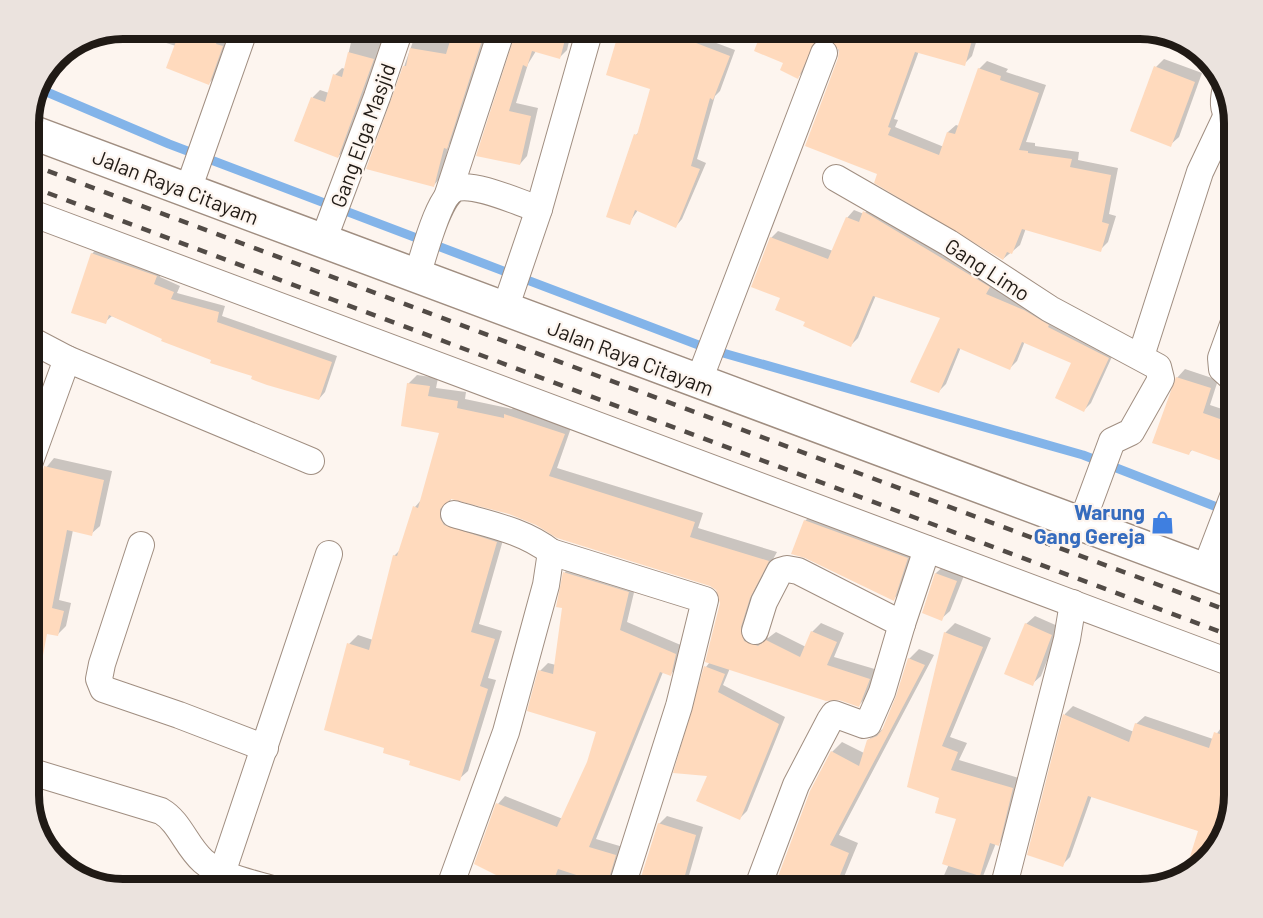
<svg xmlns="http://www.w3.org/2000/svg" width="1263" height="918" font-family="Barlow,sans-serif">
<style>
.shadow{fill:#0003}
.lines{fill:none;stroke-linecap:round;stroke-linejoin:round}
.stream{stroke:#83b4e9;stroke-width:9}
.building{fill:#ffdabd}
.street-casing{stroke:#a08e81;stroke-width:28}
.primary-casing{stroke:#a08e81;stroke-width:36}
.street{stroke:#fff;stroke-width:26}
.primary{stroke:#fff;stroke-width:33}
.rail{stroke:#524b46;stroke-width:4.5;stroke-dasharray:10 10;stroke-linecap:butt}
.labels{text-anchor:middle;dominant-baseline:central;stroke-width:4.5;stroke-linejoin:round;paint-order:stroke}
.street-label{font-size:21px;fill:#201a15;stroke:#fdf5ef}
.shop-label{font-size:21px;font-weight:bold;fill:#366cbe;stroke:#fdf5ef;text-anchor:end}
.rim{fill:none;stroke:#201a15;stroke-width:8}
</style>
<rect width="100%" height="100%" fill="#fdf5ef"/>
<g class="shadow">
<polygon points="121,29 123,28 233,29 216,76 209,83 176,46"/>
<polygon points="354,29 388,29 345,149 338,157 296,141 313,97 320,90 329,93 335,75 342,68 345,69"/>
<polygon points="415,29 490,29 454,140 449,145 441,177 434,185 368,168 416,33"/>
<polygon points="517,29 572,29 567,50 560,57 536,51 528,64 516,103 538,108 527,156 520,164 478,154 518,33"/>
<polygon points="622,29 679,29 735,50 720,91 715,96 697,159 706,163 682,219 676,226 638,210 629,223 636,135 640,131 652,88"/>
<polygon points="765,29 980,29 972,56 964,64 919,51 894,119 898,120 895,127 944,147 948,132 956,125 959,126 979,69 987,61 1008,69 1006,72 1046,85 1026,142 1035,143 1035,146 1079,152 1078,160 1118,168 1109,214 1116,216 1108,242 1100,250 1026,228 1020,245 1003,259 879,173 840,59 837,43 829,37 818,39 806,69 798,77"/>
<polygon points="1164,59 1202,73 1179,137 1170,145 1156,67"/>
<polygon points="872,205 1115,350 1091,403 1084,410 1073,363 1025,341 1017,361 1010,368 961,347 946,384 939,391 942,317 876,295 858,338 851,345 807,322 782,297 771,238 778,231 833,251 847,218 854,210 864,214"/>
<polygon points="98,247 162,270 160,277 180,286 177,293 225,306 222,316 337,356 325,392 319,399 254,375 112,316 105,322 92,254"/>
<polygon points="1185,369 1218,380 1210,405 1234,413 1234,439 1230,451 1222,459 1193,449 1189,453 1177,378"/>
<polygon points="417,375 438,378 436,388 466,392 465,399 512,409 514,407 572,425 557,468 703,513 698,528 777,552 758,587 752,632 768,638 776,632 806,647 812,632 821,623 844,633 834,657 878,670 867,697 859,705 730,668 723,685 785,717 747,811 740,818 709,775 675,772 706,667 710,662 721,604 717,588 510,513 451,498 448,509 505,533 479,624 502,631 488,678 496,680 468,771 459,779 386,747 349,644 358,635 373,640 394,556 401,549 415,507 422,499 441,432 408,384"/>
<polygon points="54,458 112,471 100,526 91,534 73,530 59,600 71,603 66,626 57,635 29,628 29,530 41,474"/>
<polygon points="813,513 915,550 901,591 894,599 805,521"/>
<polygon points="572,564 636,584 627,622 683,646 678,666 671,674 663,672 596,839 623,847 617,889 531,889 476,864 498,804 505,796 563,819 589,763 598,731 540,671 548,663 556,665 563,607 557,605 565,572"/>
<polygon points="945,565 965,573 950,611 941,619 923,612 936,573"/>
<polygon points="1035,616 1060,627 1041,676 1032,684 1026,624"/>
<polygon points="955,623 991,638 950,737 967,743 959,760 1022,779 1008,835 998,844 996,843 978,889 938,889 949,864 958,818 941,797 909,786 945,633"/>
<polygon points="919,649 934,655 839,835 858,843 839,889 774,889 832,752 842,742 864,753 868,740 884,728 898,697 909,659"/>
<polygon points="1073,706 1134,732 1136,724 1145,716 1213,739 1223,725 1234,729 1234,795 1215,852 1199,866 1206,846 1200,831 1092,795 1070,857 1062,865 1029,854 1065,714"/>
<polygon points="667,816 703,827 685,889 638,889 659,824"/>
</g>
<g class="lines">
<polyline class="stream" points="42,90 169,144 709,349 1083,455 1227,511"/>
</g>
<g class="building">
<polygon points="181,28 222,28 216,44 223,46 209,85 166,68"/>
<polygon points="454,28 486,28 447,149 444,148 434,187 366,169 403,66 406,66 410,48 446,54"/>
<polygon points="517,28 568,28 560,59 532,51 527,67 523,65 509,111 531,116 520,165 476,156"/>
<polygon points="620,28 657,28 730,56 713,100 710,98 691,166 700,169 676,228 635,210 630,225 606,217 634,134 637,135 650,89 606,75"/>
<polygon points="763,28 959,29 974,33 965,66 915,52 888,127 891,128 888,135 939,155 947,132 955,134 978,68 1001,76 1000,80 1039,93 1019,150 1028,151 1028,153 1072,159 1070,167 1111,175 1102,222 1109,224 1101,252 1022,229 1012,254 1007,252 1003,260 874,183 877,174 805,146 838,58 839,50 829,39 815,41 798,79 780,70 783,63 754,51"/>
<polygon points="348,52 374,59 338,158 294,141 311,97 325,102 333,74 342,77"/>
<polygon points="1154,66 1195,82 1171,147 1130,131"/>
<polygon points="863,211 990,287 986,294 1024,310 1049,325 1048,327 1109,358 1084,412 1055,398 1071,363 1022,342 1010,370 958,348 939,393 910,382 940,318 873,296 851,347 803,326 805,322 775,310 780,298 751,287 770,237 828,259 846,217 859,222"/>
<polygon points="91,253 157,276 154,284 174,292 171,299 219,312 217,322 332,362 319,400 267,385 251,379 252,376 210,363 211,360 161,341 162,339 109,315 106,324 71,313"/>
<polygon points="1176,377 1211,388 1203,413 1234,424 1222,461 1191,450 1189,455 1152,443"/>
<polygon points="407,383 430,386 428,396 458,401 457,408 504,418 504,414 565,434 549,476 695,522 690,537 769,561 750,598 741,627 744,641 758,646 766,640 800,657 811,631 837,642 827,665 870,679 859,707 839,700 826,701 705,662 720,603 716,590 710,586 557,538 536,525 509,514 451,499 440,509 440,518 444,525 497,542 471,632 495,639 480,686 488,689 460,781 409,765 410,761 383,753 384,748 324,730 347,643 369,650 393,555 397,556 413,506 418,508 439,433 401,426"/>
<polygon points="44,466 104,480 92,536 67,530 52,608 64,611 58,636 47,634 41,666 29,665 29,523"/>
<polygon points="804,520 908,558 894,601 805,558 791,554"/>
<polygon points="563,572 629,592 620,630 676,654 671,676 660,672 589,847 616,855 607,885 558,869 550,890 526,890 474,864 496,803 557,827 587,762 596,732 527,711 538,670 553,674 562,608 556,607"/>
<polygon points="935,573 957,581 942,621 922,613"/>
<polygon points="1025,623 1052,635 1033,686 1004,674"/>
<polygon points="944,632 983,647 942,746 958,752 951,770 1013,788 999,846 990,843 980,876 942,864 956,819 935,813 939,798 907,787"/>
<polygon points="908,658 925,665 830,845 849,853 834,890 773,890 810,791 831,751 859,766 867,740 877,736 882,730 896,696"/>
<polygon points="704,666 725,674 718,692 779,724 740,820 696,801 707,776 673,773"/>
<polygon points="1063,714 1129,742 1135,723 1209,748 1214,732 1234,739 1234,795 1215,852 1183,879 1198,831 1088,796 1063,867 1027,855"/>
<polygon points="658,823 696,835 681,890 637,890"/>
</g>
<g class="lines">
<defs>
<g id="street">
<path d="M1226 88C1222 103 1223 114 1234 124"/>
<polyline points="836,178 949,243 1050,309 1158,367 1161,379 1131,432 1112,441 1081,525"/>
<polyline points="188,190 244,31"/>
<polyline points="448,194 502,29"/>
<polyline points="29,212 1234,664"/>
<polyline points="323,241 377,97 400,29"/>
<path d="M417 276C423 258 439 193 457 188 477 183 519 203 539 209"/>
<polyline points="505,309 539,209 590,29"/>
<polyline points="1234,322 1221,358 1222,369 1234,380"/>
<polyline points="1141,356 1200,172 1226,117"/>
<polyline points="67,359 311,461"/>
<polyline points="698,383 824,53"/>
<polyline points="29,464 67,359 29,339"/>
<polyline points="141,545 102,664 99,679 103,689 179,715 265,748"/>
<polyline points="551,552 705,600 679,706 621,889"/>
<polyline points="1205,570 1234,494"/>
<polyline points="755,631 764,602 780,571 787,569 798,571 902,624 927,549"/>
<path d="M29 771 161 811C180 822 186 846 203 861 221 877 249 882 272 889"/>
<polyline points="222,873 329,554"/>
<path d="M449 889 506 732 546 585 551 552C523 530 487 524 454 514"/>
<polyline points="757,889 796,785 830,720 834,714 864,725 868,724 882,692 902,624"/>
<polyline points="1003,889 1067,639 1073,603"/>
</g>
<polyline id="primary" points="29,131 1234,581"/>
</defs>
<use href="#street" class="street-casing"/>
<use href="#primary" class="primary-casing"/>
<use href="#street" class="street"/>
<use href="#primary" class="primary"/>
<g class="rail">
<polyline points="29,164 1234,613"/>
<polyline points="29,186 1234,637"/>
</g>
</g>
<defs>
<symbol id="shop-bare" viewBox="-9 -9 18 18"><path d="M-5-2.5h2.3a2.7 3.5 0 0 1 5.4 0H5L5.5 6h-11ZM-1.5-2.5h3a1.5 2.3 0 0 0-3 0Z" fill="#3f7fe0" stroke="#fdf5ef" stroke-width="2.5" paint-order="stroke"/></symbol>
</defs>
<g fill-rule="evenodd">
<use href="#shop-bare" x="1146" y="506" width="33" height="33"/>
</g>
<g class="labels">
<g class="street-label">
<text transform="translate(362 135) rotate(-70)">Gang Elga Masjid</text>
<text transform="translate(176 186) rotate(21)">Jalan Raya Citayam</text>
<text transform="translate(988 269) rotate(33)">Gang Limo</text>
<text transform="translate(631 357) rotate(21)">Jalan Raya Citayam</text>
</g>
<g class="shop-label">
<text x="1145" y="511">Warung<tspan x="1145" dy="24">Gang Gereja</tspan></text>
</g>
</g>
<path d="M0 0H1263V918H0ZM123 39H1140A84 84 0 0 1 1224 123V795A84 84 0 0 1 1140 879H123A84 84 0 0 1 39 795V123A84 84 0 0 1 123 39Z" fill="#ebe3de" fill-rule="evenodd"/>
<path class="rim" d="M123 39H1140A84 84 0 0 1 1224 123V795A84 84 0 0 1 1140 879H123A84 84 0 0 1 39 795V123A84 84 0 0 1 123 39Z"/>
</svg>
